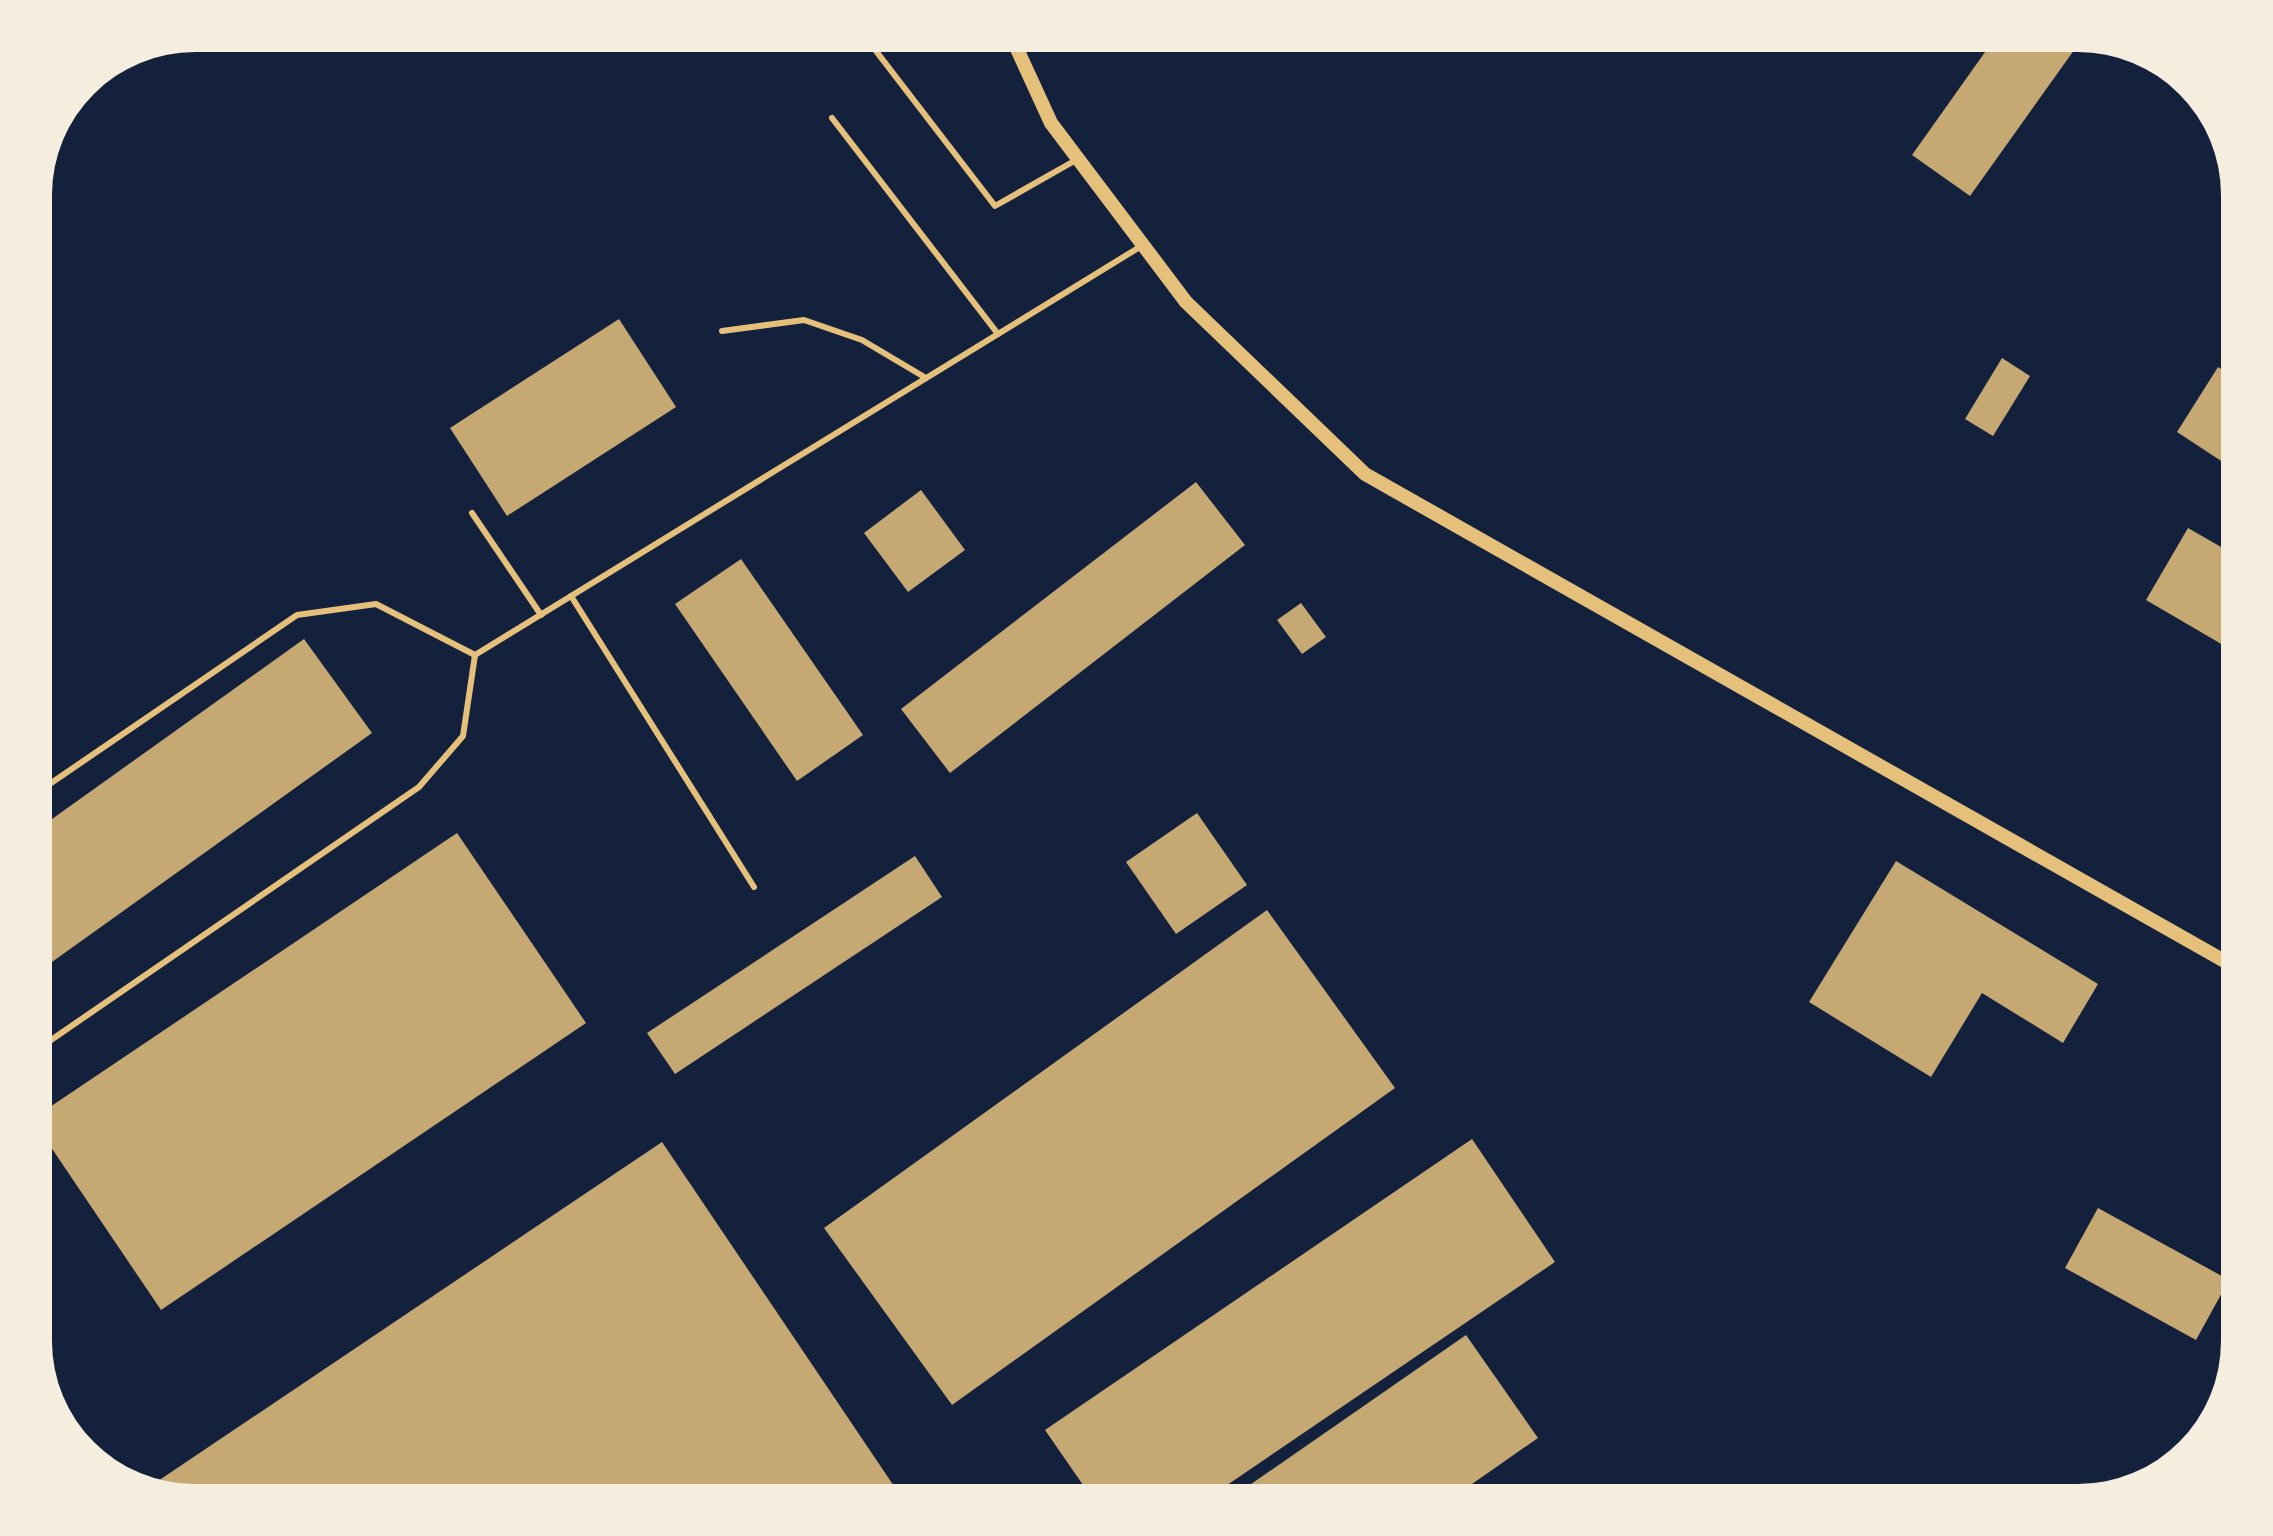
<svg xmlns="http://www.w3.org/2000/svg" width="2273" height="1536" font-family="'PT Sans Narrow',sans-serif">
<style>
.building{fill:#c6a872}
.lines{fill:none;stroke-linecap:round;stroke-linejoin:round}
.service{stroke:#e5c07b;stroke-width:6}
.tertiary{stroke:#e5c07b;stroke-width:14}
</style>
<rect width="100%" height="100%" fill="#14213d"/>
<g class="building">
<polygon points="1995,38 2082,39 1970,196 1912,155"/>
<polygon points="619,319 676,407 507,516 450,428"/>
<polygon points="2002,358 2030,376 1993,436 1965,419"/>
<polygon points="2218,367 2235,377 2235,470 2177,432"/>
<polygon points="1196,482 1245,545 950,773 901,709"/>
<polygon points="921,490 965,550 908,592 864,533"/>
<polygon points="2188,528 2235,555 2235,652 2146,600"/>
<polygon points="741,559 863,735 797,781 675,604"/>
<polygon points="1301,603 1326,637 1302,654 1277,620"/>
<polygon points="304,639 372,733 38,972 38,829"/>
<polygon points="1197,813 1247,885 1176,934 1126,862"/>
<polygon points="457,833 586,1023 161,1310 38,1128 38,1115"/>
<polygon points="915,856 942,897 675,1074 647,1033"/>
<polygon points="1896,861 2098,984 2063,1043 1982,993 1931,1077 1809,1002"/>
<polygon points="1267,910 1395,1088 952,1405 824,1228"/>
<polygon points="1472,1139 1555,1262 1208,1498 1092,1498 1045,1430"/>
<polygon points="662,1142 902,1498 195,1498 152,1485"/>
<polygon points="2098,1208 2229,1280 2196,1340 2065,1268"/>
<polygon points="1466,1335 1538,1438 1452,1498 1231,1498"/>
</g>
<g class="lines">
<g class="service">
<polyline points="866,38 995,206 1076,160"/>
<polyline points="832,118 998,334"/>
<polyline points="722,331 804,320 862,340 926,378"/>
<polyline points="472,513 541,615"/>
<polyline points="571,596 754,887"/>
<polyline points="38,792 297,615 376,604 475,655 1143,245"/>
<polyline points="38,1049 419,787 463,736 475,655"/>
</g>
<polyline class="tertiary" points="1012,38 1051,123 1186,302 1365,474 2235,967"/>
</g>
<path d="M0 0H2273V1536H0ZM195 52H2078A143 143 0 0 1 2221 195V1341A143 143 0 0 1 2078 1484H195A143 143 0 0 1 52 1341V195A143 143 0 0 1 195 52Z" fill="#f5edde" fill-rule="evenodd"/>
</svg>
